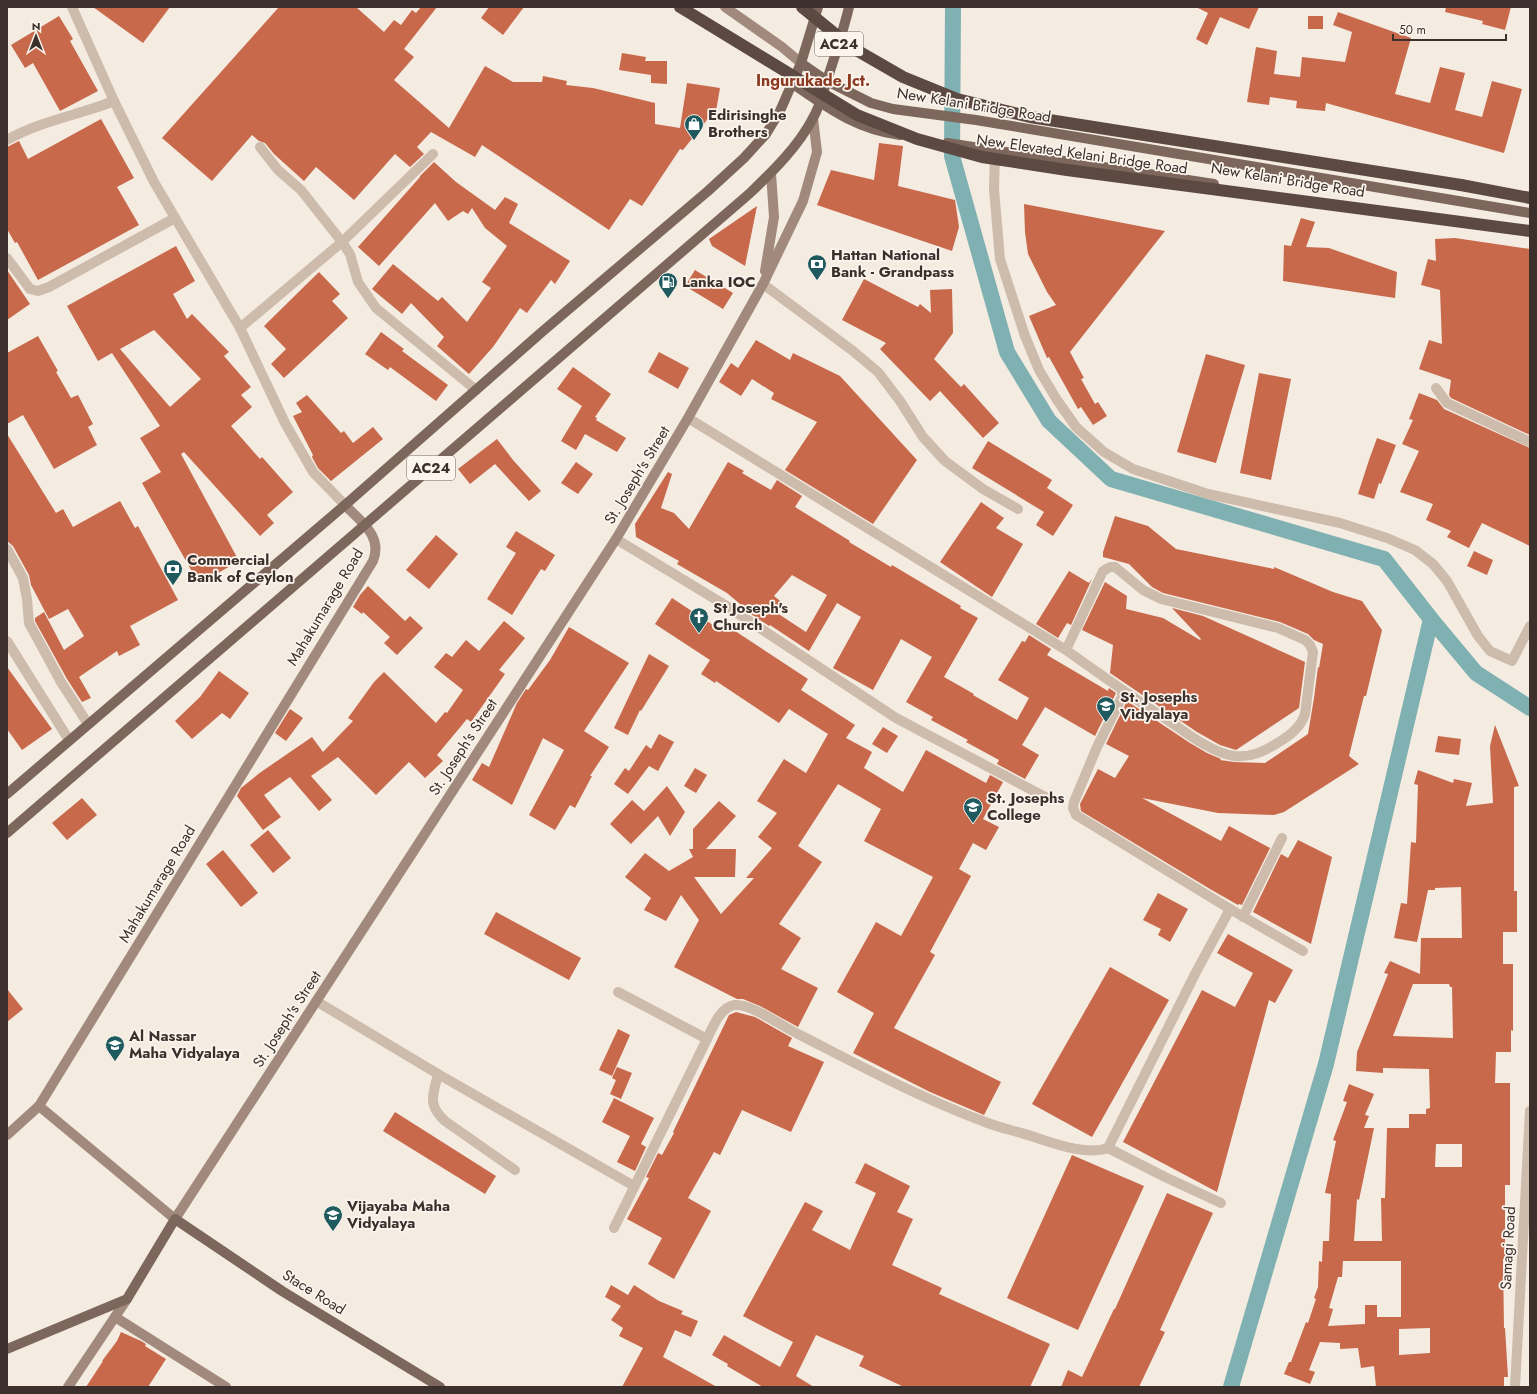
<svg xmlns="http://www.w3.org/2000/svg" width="1537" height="1394" font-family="Jost,sans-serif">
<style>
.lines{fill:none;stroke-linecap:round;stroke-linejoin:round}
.canal{stroke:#7fb0b2;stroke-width:16}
.building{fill:#c8694b;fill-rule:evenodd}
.street{stroke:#cdbbac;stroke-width:10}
.secondary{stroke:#a18a7d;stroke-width:10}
.primary{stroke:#7d675c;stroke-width:10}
.highway{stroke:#5c4a42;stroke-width:12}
.highway-bridge{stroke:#5c4a42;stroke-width:12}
.labels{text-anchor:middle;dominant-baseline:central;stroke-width:3.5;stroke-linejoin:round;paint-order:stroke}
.shield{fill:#fbf5ee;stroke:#756b66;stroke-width:1}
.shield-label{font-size:14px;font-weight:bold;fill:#3b302b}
.street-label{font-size:15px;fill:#3b302b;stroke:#fbf5ee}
.poi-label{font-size:15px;font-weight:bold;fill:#3b302b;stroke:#fbf5ee;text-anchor:start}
.neighbourhood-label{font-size:16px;font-weight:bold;fill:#8c3b22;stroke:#fbf5ee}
</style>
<rect width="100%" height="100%" fill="#f4ebe1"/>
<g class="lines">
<g class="canal">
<polyline points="953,7 952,156 1007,352 1049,421 1111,479 1384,559 1431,619 1326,1064 1231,1387"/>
<polyline points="1431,619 1476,673 1530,708"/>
</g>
</g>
<g class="building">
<polygon points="93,7 170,7 143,43"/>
<polygon points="279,7 356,7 384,32 394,20 401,25 412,10 416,13 421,7 437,7 404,49 414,57 394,80 449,128 485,66 513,82 542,82 543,76 567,81 566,85 593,88 655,103 655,124 680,128 687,83 720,88 716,111 714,111 683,150 680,149 642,206 630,199 609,230 482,145 475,157 431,132 417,147 424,154 410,167 395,154 354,200 316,167 304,181 274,154 265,143 259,141 252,135 212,181 162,138"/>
<polygon points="489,7 524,7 503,35 481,18"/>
<polygon points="1196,7 1259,7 1249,29 1220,17 1207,45 1196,39 1208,13"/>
<polygon points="1446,7 1511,7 1505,30 1482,24 1483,21 1445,12"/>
<polygon points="1338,12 1411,38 1395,94 1430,103 1440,67 1465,73 1455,110 1482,117 1492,81 1522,89 1504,153 1326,103 1325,111 1296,108 1297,101 1270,97 1269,105 1247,102 1256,47 1277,51 1274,74 1300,77 1302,57 1345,62 1352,32 1333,25"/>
<polygon points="59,16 73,39 70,41 98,91 60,111 33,63 25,68 11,45"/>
<rect x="1308" y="16" width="15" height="13"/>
<polygon points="622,53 646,57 645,61 667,61 667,84 651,83 651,75 619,70"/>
<polygon points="101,119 134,178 117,187 139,225 38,280 17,242 15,243 7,229 7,147 19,141 28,159"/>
<polygon points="879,143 903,146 898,186 955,200 959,227 952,251 817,205 831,170 874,180"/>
<polygon points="434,162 456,182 495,210 505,197 518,204 509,223 570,261 555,284 551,280 527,313 520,308 493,347 469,374 437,346 444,337 411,303 402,314 372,289 393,264 438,301 442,297 467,322 491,288 482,282 507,246 485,228 472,208 468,214 463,211 448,221 435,203 379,266 358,247 420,177 420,176"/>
<polygon points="1024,204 1165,231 1070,352 1084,378 1081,379 1095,404 1098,402 1107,416 1093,425 1081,407 1078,409 1049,357 1047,358 1029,316 1056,305 1047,292 1028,254 1025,232"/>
<polygon points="757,206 745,266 712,246 709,239"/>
<polygon points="1301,218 1315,222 1306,247 1329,248 1397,272 1395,298 1283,281 1284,245 1291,246"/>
<polygon points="1455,238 1530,249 1530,435 1451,398 1449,395 1451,380 1419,369 1429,340 1442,344 1440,290 1421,285 1428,259 1436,261 1435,239"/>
<path d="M176 246 195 281 173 294 187 319 192 314 229 352 224 356 251 387 241 395 252 407 231 426 260 459 262 457 293 492 267 515 274 523 260 536 184 452 181 454 239 561 199 584 142 483 161 472 140 438 160 426 112 353 98 361 67 306ZM154 330 201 379 170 407 120 349Z"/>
<polygon points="7,270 30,304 7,320"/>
<polygon points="695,270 733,293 723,309 685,286"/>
<polygon points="319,272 340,294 332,301 348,318 284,378 271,364 286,349 264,326"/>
<polygon points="864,279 918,307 920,304 931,313 930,290 952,289 953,333 934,359 961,387 964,384 999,423 983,438 940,391 930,401 880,349 886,343 842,320"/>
<polygon points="381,332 404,349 402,351 448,385 436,401 390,367 388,370 365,354"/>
<polygon points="38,336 58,371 56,372 71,398 78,395 93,424 88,427 97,445 54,469 23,415 7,424 7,353"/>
<polygon points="756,340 790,360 793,353 840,376 917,460 873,524 785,470 817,422 771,399 774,393 752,379 741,396 719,382 731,363 738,368"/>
<polygon points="659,352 689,368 678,389 648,372"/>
<polygon points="1206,354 1245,365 1216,463 1177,452"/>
<polygon points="573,367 611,394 595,417 597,418 596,420 626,438 617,452 585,434 576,450 561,441 582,406 557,389"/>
<polygon points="1259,373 1291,379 1271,480 1240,473"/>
<polygon points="1419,393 1437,400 1444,409 1530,448 1530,546 1482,523 1469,548 1447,537 1451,531 1426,520 1433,504 1400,492 1419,451 1402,444 1413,420 1409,419"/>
<polygon points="307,395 341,433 344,431 353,443 373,427 383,439 331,481 318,468 312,457 313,455 293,416 302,412 296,403"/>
<polygon points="7,434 56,513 63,509 73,527 120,501 135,528 138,526 178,600 130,626 140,645 119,656 117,651 79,677 91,698 82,702 67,679 35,621 35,618 44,612 64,650 84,636 68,609 49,619 31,585 29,575 13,546 7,541"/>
<polygon points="1377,438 1396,445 1381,484 1379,483 1374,499 1358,494 1369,460"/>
<polygon points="497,439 513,460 541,491 529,501 495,464 470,484 458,469"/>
<polygon points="988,441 1052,480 1047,488 1073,505 1053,536 1036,525 1044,512 972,468"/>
<polygon points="576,462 593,474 578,494 561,483"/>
<path d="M728 462 744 471 742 473 771 490 777 480 802 496 795 507 850 541 849 542 891 567 892 565 961 606 960 608 978 618 944 677 974 694 973 695 1017 720 1029 698 998 680 1022 641 1025 642 1029 635 1051 649 1047 655 1108 691 1109 688 1116 693 1095 736 1045 707 1022 745 1039 755 1025 779 997 764 999 760 966 742 968 740 931 720 933 717 906 702 932 657 901 639 873 690 833 668 861 617 837 603 809 651 770 625 769 626 739 606 740 604 727 593 677 564 679 561 636 537 635 524 668 472 672 474 661 508 674 513 689 529ZM792 575 827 595 806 632 777 613 784 604 774 596Z"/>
<polygon points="981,502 1004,518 996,528 1023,544 992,597 940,562"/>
<polygon points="1115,516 1148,526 1176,549 1274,569 1274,567 1333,592 1362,601 1382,630 1366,696 1364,696 1349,756 1359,764 1284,812 1274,815 1218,813 1142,798 1221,841 1229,826 1270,848 1242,905 1239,904 1238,905 1210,889 1081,811 1080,804 1098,769 1115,778 1129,756 1106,744 1127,701 1190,743 1207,753 1221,759 1220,760 1234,762 1265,763 1308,734 1314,698 1318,667 1319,668 1323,644 1314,640 1308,634 1280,622 1163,593 1152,587 1129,564 1103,557 1103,552"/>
<polygon points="516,531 555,555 545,571 541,569 512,615 487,599 516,553 506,547"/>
<polygon points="436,535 458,554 429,589 406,570"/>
<polygon points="1474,551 1493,560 1487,575 1467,566"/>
<polygon points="1069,571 1089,583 1092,579 1071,625 1067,623 1058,638 1036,624"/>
<polygon points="1105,582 1127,596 1126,609 1163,618 1200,640 1201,639 1172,608 1203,616 1305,662 1299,708 1236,750 1220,745 1197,732 1110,673 1113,645 1082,630"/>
<polygon points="368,586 405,621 410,616 423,628 397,655 384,643 390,637 363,612 362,614 353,607 360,595"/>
<polygon points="672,598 722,631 726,625 808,679 801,690 855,725 846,738 872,752 864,768 903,792 926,750 986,783 990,775 1003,782 983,819 999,827 986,850 973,843 959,869 971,876 930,952 935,955 894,1028 1001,1082 984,1115 930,1092 853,1053 874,1013 837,992 876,922 901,936 933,877 864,841 881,809 838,784 798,846 822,862 779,924 801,938 781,969 818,988 798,1027 760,1006 743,999 737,999 674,967 699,920 681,895 666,921 644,910 651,898 625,877 645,853 669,871 693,857 689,849 693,849 693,829 719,801 736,816 706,849 736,849 735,877 694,877 721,914 754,878 746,878 772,848 758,837 777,813 757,801 784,759 806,773 828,734 789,709 779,723 716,681 715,683 701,674 710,660 655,624"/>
<polygon points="504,621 525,638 499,670 505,674 471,722 467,719 437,755 443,761 425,778 409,762 376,795 338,757 311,776 332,800 319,811 290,777 264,795 281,817 263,830 237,796 241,788 261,772 312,737 323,752 353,721 348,718 374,682 384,672 436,723 445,712 447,713 463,690 434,667 446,653 452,657 466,640 479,651"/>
<polygon points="569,627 629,663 584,731 609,747 590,776 592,776 575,808 570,805 555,830 529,815 564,750 543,738 512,805 472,780 482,763 489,767 517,703 526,689 528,690 550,660"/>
<polygon points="649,654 669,666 641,711 640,710 628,735 614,728"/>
<polygon points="7,667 52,729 22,750 7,729"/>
<polygon points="219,671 249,693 230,719 222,713 192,739 175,721 200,697"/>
<polygon points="290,709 303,718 286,741 275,733"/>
<path d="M1495 725 1519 786 1514 787V891H1517V932H1503V964H1513V1031L1511 1030V1052H1496L1495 1083H1510V1185H1505V1259H1503L1504 1328H1505L1508 1377H1504V1387H1376L1374 1366 1361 1368 1358 1348 1340 1349V1343L1320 1342 1309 1370 1315 1372 1310 1384 1284 1374 1289 1362H1291L1306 1322 1308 1323 1316 1299 1314 1298 1318 1287 1319 1261 1322 1262 1323 1241H1329L1331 1194 1325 1193 1336 1141 1333 1140 1347 1102 1343 1101 1349 1084 1374 1094 1365 1115 1369 1116 1364 1128H1374L1359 1200 1357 1199 1354 1241H1382L1381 1198H1385L1387 1128H1409V1114H1426V1109L1430 1108 1429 1069 1383 1068V1073L1356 1071 1357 1052 1388 974 1384 973 1390 961 1420 974 1421 938H1462L1461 887 1435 888V890H1428L1417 942 1394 938 1401 903 1407 904 1411 842 1416 843 1418 785 1414 784 1418 770 1453 783 1454 779 1472 783 1466 806 1493 803 1490 746ZM1413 984H1449L1450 987H1452L1453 1038 1393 1036ZM1436 1144H1462V1167H1435ZM1343 1261H1401V1317H1377V1305H1365V1324L1328 1326 1333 1309 1329 1308 1338 1277H1342ZM1430 1328V1353L1399 1355V1329Z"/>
<polygon points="883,727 898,736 887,753 872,744"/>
<polygon points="659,734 674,742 658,771 649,766 628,794 614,784 625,768 629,771 646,745 651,749"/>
<polygon points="1438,736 1461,739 1459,755 1435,752"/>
<polygon points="695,768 707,775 696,793 684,786"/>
<polygon points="667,786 685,812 670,836 658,816 631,844 610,824 632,800 644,811"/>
<polygon points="82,798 97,815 67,840 52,823"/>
<polygon points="268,830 291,858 273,873 250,845"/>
<polygon points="1298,840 1332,857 1311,944 1253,912 1281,854 1288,858"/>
<polygon points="223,850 258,893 241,907 206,864"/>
<polygon points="1158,893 1188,909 1170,942 1158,935 1161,929 1143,920"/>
<polygon points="496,912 581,958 569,980 484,934"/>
<polygon points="1228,934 1293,970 1275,1003 1269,1000 1217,1192 1123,1142 1202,990 1235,1007 1253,973 1217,953"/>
<polygon points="1110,967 1169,1000 1092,1137 1032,1104"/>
<polygon points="7,989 23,1009 7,1022"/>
<polygon points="736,1012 755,1017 792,1038 788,1046 824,1062 791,1132 742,1110 720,1155 714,1152 688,1198 711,1211 674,1279 648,1264 662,1238 627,1219 649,1178 646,1177 658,1153 662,1155 674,1133 673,1132 729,1015"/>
<polygon points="618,1029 630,1035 612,1076 599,1070"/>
<polygon points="617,1067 632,1073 621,1099 610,1094 616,1080 612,1078"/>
<polygon points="614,1098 654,1118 641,1144 646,1147 635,1171 617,1162 630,1136 602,1122"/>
<polygon points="395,1112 496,1176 485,1194 383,1131"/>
<polygon points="1072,1155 1144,1186 1078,1330 1007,1298"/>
<polygon points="865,1163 910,1186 897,1212 913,1219 892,1265 942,1288 939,1294 1050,1344 1030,1387 904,1387 859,1366 864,1356 816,1335 796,1376 814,1387 763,1387 727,1366 728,1364 712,1355 724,1335 780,1367 793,1342 743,1316 805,1202 823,1211 812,1230 850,1250 876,1193 855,1183"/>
<polygon points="1167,1193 1213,1213 1160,1330 1165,1332 1139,1387 1061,1387 1068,1370 1082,1377 1114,1309 1115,1309"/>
<polygon points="611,1285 628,1295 634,1285 659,1301 683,1311 681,1314 698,1321 691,1337 675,1330 663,1357 717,1387 622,1387 643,1348 619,1336 623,1328 611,1320 621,1306 605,1297"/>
<polygon points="121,1332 141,1341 146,1344 145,1346 166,1359 148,1387 86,1387 103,1361 102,1361 117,1341"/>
</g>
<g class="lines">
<g class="street">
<polyline points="72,7 114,101 154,182 240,328 285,423 313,472 345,505"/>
<path d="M7 140C40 121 79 115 114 101"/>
<polyline points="260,147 278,170 301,190 342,242 350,254 358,282 376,308 476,390"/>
<polyline points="995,152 994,189 1000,259 1025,336 1039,370 1057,400 1076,427 1104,452 1133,469 1208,494 1340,523 1387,538 1415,550 1433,564 1447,581 1478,636 1490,651 1512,661 1530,626"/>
<polyline points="7,258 30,289 38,291 49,287 175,218"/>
<polyline points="763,284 853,351 878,372 900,401 923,437 945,461 983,489 1018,509"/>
<polyline points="240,328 342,242 433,154"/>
<polyline points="1436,388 1447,403 1530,442"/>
<path d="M688 418 1066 650C1101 675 1136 700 1172 723 1189 735 1213 753 1234 756 1251 758 1265 751 1279 742 1291 735 1301 727 1305 714L1313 652 1310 645 1305 640 1278 628 1161 599 1143 590 1115 567H1110L1103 571 1066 650"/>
<polyline points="616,539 725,605 896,718 1047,798"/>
<polyline points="7,549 23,578 27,599 29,623 61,682 88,724"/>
<polyline points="7,641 69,740"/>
<polyline points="1122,691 1122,697 1097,747 1074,802 1073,808 1076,815 1230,909 1303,951"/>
<polyline points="1243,917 1282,838"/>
<polyline points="618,992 707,1039"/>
<polyline points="316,1001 438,1074 634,1186"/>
<path d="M438 1074C433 1096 427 1104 445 1121L515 1170"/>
<polyline points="1108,1148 1165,1177 1221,1203"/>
<path d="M614 1228 707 1039C713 1027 720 1007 735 1005 750 1003 783 1027 798 1034 859 1065 920 1098 985 1122 1000 1128 1016 1131 1031 1136 1053 1143 1086 1156 1108 1148L1195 974 1230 909"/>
<polyline points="1515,1387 1530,1111"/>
</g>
<g class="secondary">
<polyline points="725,7 782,47 801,63"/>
<polyline points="765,271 774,217 771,173"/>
<polyline points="39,1106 175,1219 616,539 688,418 763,284 803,201 817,152 813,118"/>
<path d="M7 1135 39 1106 373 561C383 536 361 522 345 505"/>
<polyline points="115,1317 226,1387"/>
<polyline points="68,1387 127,1299"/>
</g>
<g class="primary">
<polyline points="801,63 827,81 871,103 893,109 976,120 1530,213"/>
<path d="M793 84C828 108 856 129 900 135"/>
<polyline points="947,143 1214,184"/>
<polyline points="7,794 345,505 543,331 708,191 744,158 766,134 780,111 801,63 818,7"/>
<path d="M7 833 749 194C772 172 798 147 813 118 820 106 823 93 827 80 835 56 843 32 849 7"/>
<polyline points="7,1349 127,1299 175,1219 282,1291 440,1387"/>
</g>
<polyline class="highway" points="1461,185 1530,198"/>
<g class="highway-bridge">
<polyline points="680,7 857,115 917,139 982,157 1067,170 1530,231"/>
<polyline points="802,7 851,47 903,77 957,99 1030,117 1461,185"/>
</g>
</g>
<defs>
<symbol id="shop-pin" viewBox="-11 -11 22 30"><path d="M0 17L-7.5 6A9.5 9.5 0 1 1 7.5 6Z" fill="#1f5a5e" stroke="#fbf5ee"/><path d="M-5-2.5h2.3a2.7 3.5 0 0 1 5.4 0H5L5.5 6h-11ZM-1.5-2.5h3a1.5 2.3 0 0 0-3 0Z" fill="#fff"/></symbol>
<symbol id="bank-pin" viewBox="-11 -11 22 30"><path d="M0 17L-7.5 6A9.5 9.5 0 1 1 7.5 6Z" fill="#1f5a5e" stroke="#fbf5ee"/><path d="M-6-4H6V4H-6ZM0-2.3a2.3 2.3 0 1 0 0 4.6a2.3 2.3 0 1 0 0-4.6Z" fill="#fff"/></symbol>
<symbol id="fuel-pin" viewBox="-11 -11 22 30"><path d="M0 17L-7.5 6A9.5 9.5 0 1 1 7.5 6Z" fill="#1f5a5e" stroke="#fbf5ee"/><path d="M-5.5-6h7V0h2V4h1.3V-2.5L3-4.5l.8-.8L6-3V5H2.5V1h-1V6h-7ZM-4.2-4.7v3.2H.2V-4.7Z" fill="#fff"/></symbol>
<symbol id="church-pin" viewBox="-11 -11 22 30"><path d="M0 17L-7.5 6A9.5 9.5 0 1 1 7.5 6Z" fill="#1f5a5e" stroke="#fbf5ee"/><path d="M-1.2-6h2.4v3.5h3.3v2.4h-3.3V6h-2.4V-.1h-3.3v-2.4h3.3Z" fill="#fff"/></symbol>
<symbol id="school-pin" viewBox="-11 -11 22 30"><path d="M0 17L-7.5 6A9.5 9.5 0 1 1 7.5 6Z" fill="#1f5a5e" stroke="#fbf5ee"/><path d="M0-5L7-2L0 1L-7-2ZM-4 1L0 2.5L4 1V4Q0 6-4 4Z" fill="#fff"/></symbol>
</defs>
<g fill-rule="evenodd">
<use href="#shop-pin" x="683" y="113" width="22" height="30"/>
<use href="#bank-pin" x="806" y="253" width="22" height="30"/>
<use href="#fuel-pin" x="657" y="271" width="22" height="30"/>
<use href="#bank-pin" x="162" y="558" width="22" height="30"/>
<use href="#church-pin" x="688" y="606" width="22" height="30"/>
<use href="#school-pin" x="1095" y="695" width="22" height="30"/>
<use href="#school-pin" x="962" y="796" width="22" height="30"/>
<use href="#school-pin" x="104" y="1034" width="22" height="30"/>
<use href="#school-pin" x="322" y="1204" width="22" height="30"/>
</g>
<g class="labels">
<g class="shield">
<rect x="815" y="32" width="48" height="24" rx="3"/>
<rect x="407" y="456" width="48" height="24" rx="3"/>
</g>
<g class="shield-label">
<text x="839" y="44">AC24</text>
<text x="431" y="468">AC24</text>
</g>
<g class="street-label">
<text transform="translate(974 105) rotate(9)">New Kelani Bridge Road</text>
<text transform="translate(1082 154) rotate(8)">New Elevated Kelani Bridge Road</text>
<text transform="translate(1288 180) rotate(9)">New Kelani Bridge Road</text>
<text transform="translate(637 475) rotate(-59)">St. Joseph's Street</text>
<text transform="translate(325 607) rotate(-59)">Mahakumarage Road</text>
<text transform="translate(463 747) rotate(-57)">St. Joseph's Street</text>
<text transform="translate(157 884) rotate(-59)">Mahakumarage Road</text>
<text transform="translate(287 1019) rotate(-57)">St. Joseph's Street</text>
<text transform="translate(1508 1248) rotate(-87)">Samagi Road</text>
<text transform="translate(314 1292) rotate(32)">Stace Road</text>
</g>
<g class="poi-label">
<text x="708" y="115">Edirisinghe<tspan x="708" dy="17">Brothers</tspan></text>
<text x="831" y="255">Hattan National<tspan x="831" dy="17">Bank - Grandpass</tspan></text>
<text x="682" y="282">Lanka IOC</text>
<text x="187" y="560">Commercial<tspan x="187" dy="17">Bank of Ceylon</tspan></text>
<text x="713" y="608">St Joseph's<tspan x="713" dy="17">Church</tspan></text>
<text x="1120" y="697">St. Josephs<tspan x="1120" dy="17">Vidyalaya</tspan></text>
<text x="987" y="798">St. Josephs<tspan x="987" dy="17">College</tspan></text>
<text x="129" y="1036">Al Nassar<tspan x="129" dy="17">Maha Vidyalaya</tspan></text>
<text x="347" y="1206">Vijayaba Maha<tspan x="347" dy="17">Vidyalaya</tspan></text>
</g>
<g class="neighbourhood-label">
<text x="813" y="80">Ingurukade Jct.</text>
</g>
</g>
<rect width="1537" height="1394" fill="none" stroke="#3b302b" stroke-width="16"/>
<g transform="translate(36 36)" stroke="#fbf5ee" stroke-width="3" paint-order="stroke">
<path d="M0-3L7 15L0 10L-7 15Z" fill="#3b302b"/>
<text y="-6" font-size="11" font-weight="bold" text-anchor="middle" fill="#3b302b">N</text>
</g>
<path d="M1393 34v6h113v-6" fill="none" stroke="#3b302b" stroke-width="2"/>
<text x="1399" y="34" font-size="12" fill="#3b302b" stroke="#fbf5ee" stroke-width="3" paint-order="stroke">50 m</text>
</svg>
